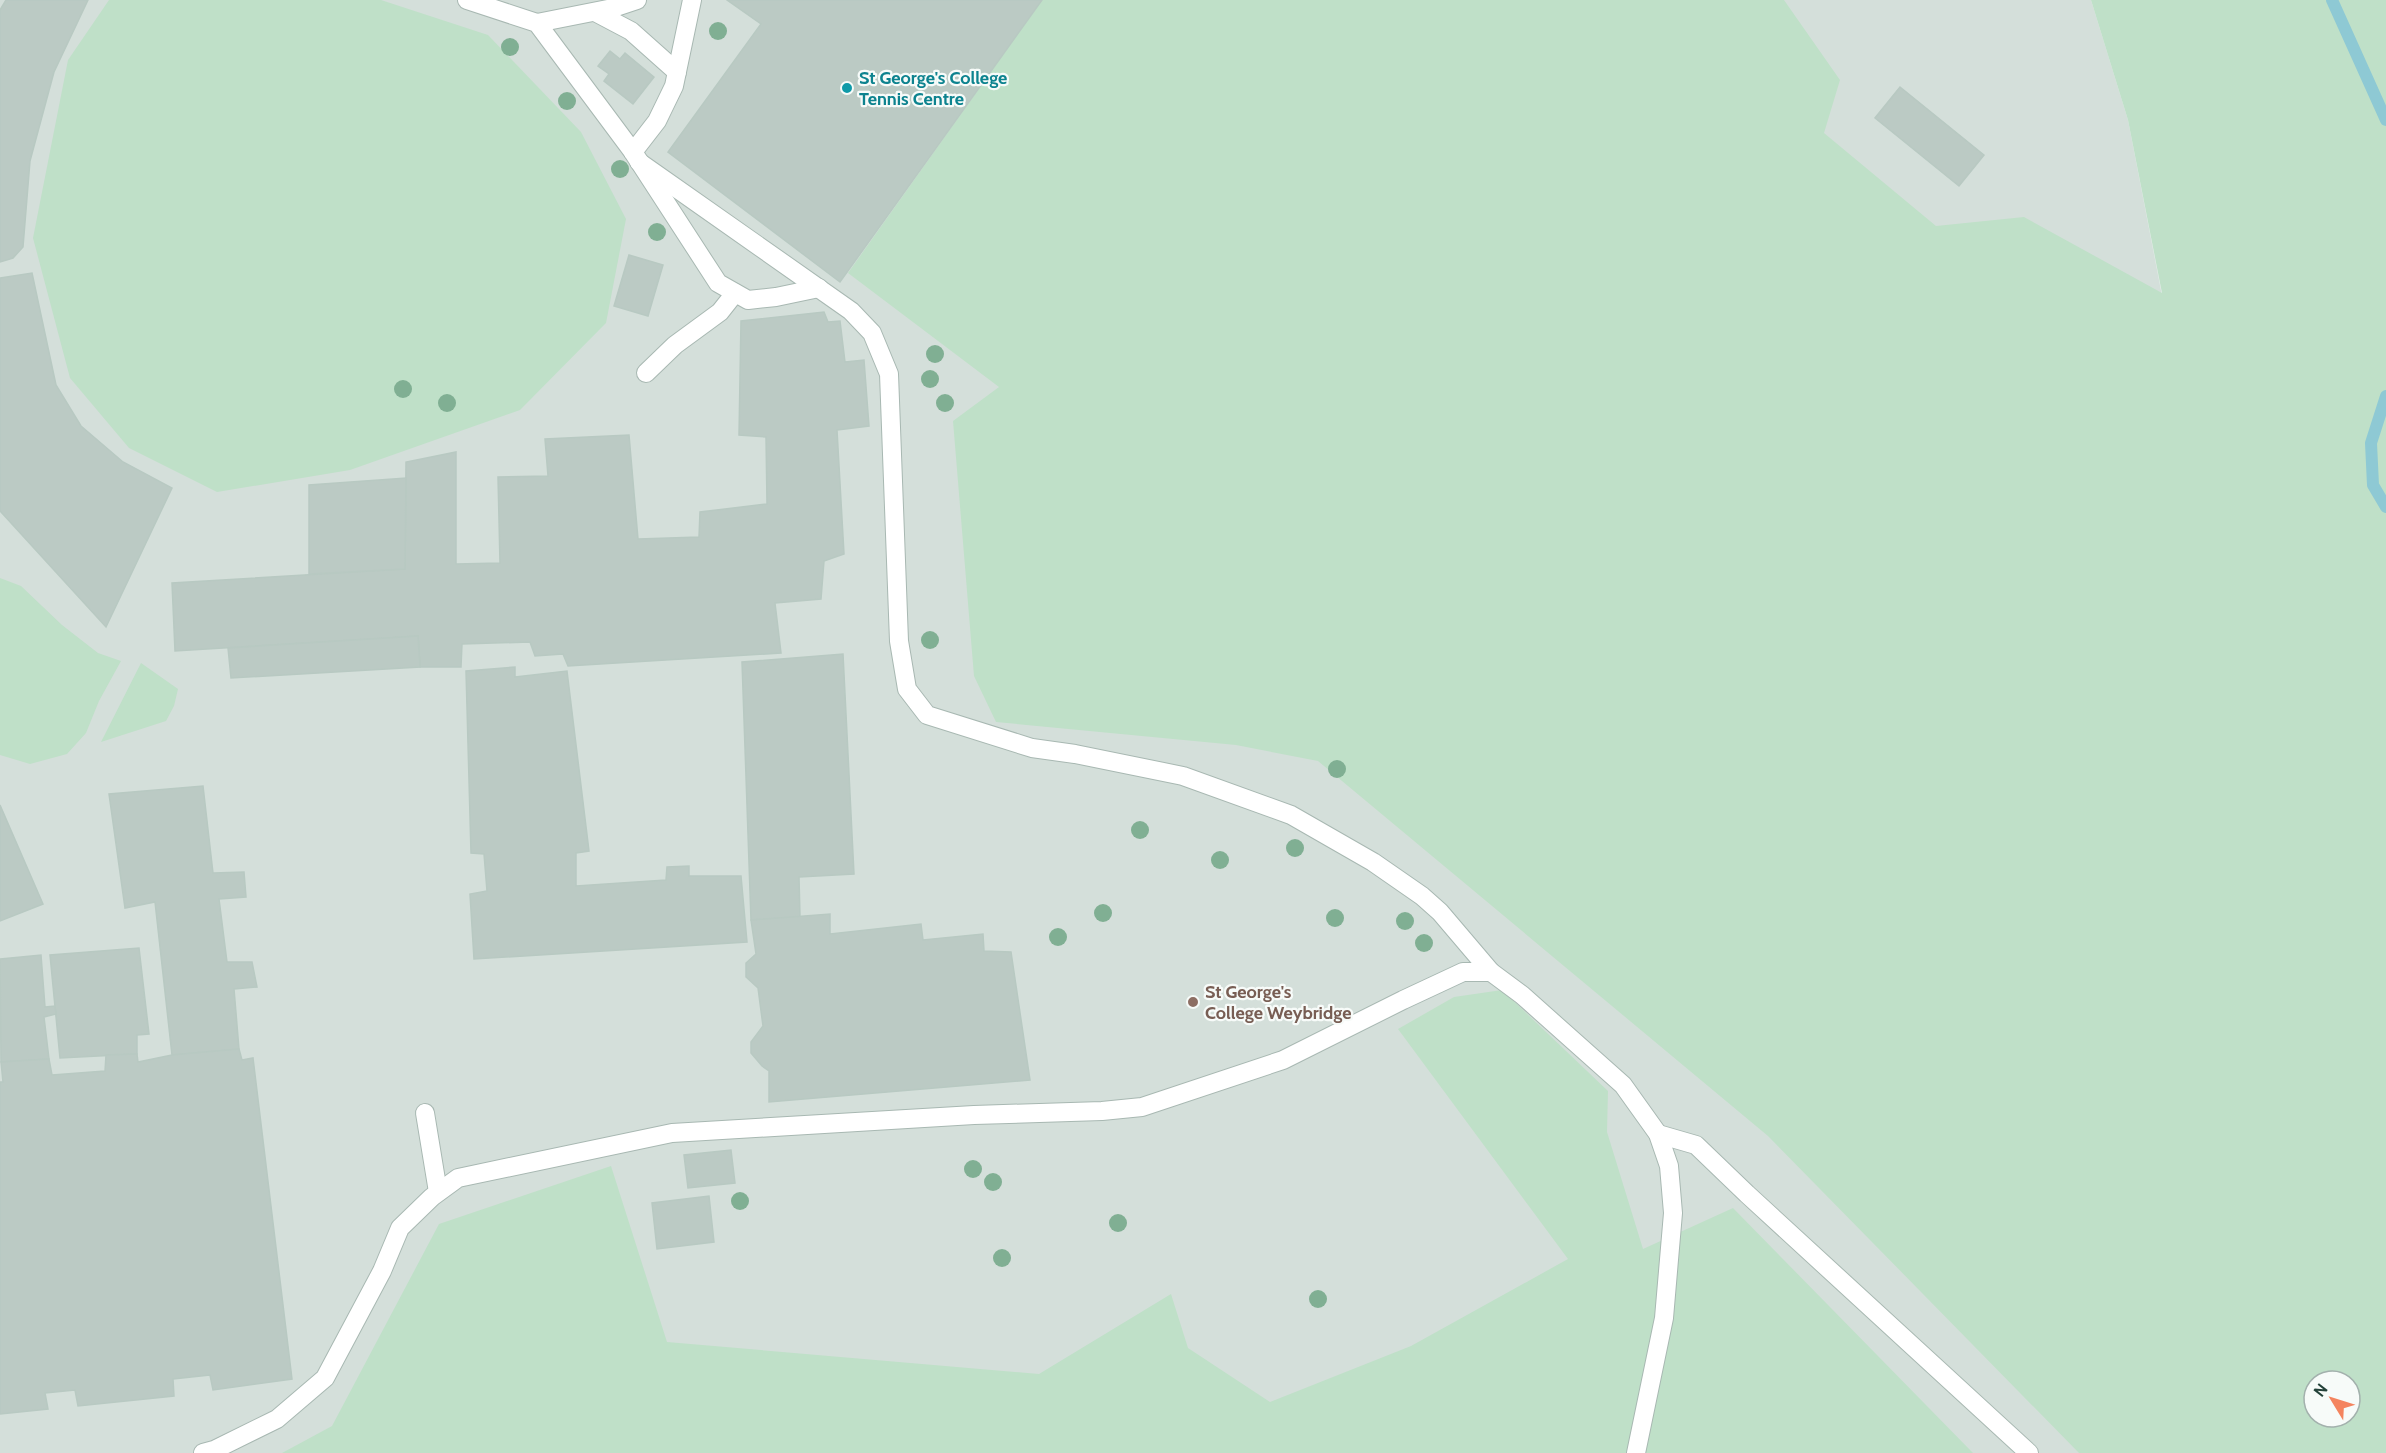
<svg xmlns="http://www.w3.org/2000/svg" width="2386" height="1453" font-family="Cabin,sans-serif">
<style>
.built{fill:#d4dfda;fill-rule:evenodd}
.green{fill:#bfe0c8;fill-rule:evenodd}
.lines{fill:none;stroke-linecap:round;stroke-linejoin:round}
.stream{stroke:#8ec9d4;stroke-width:12}
.building{fill:#bbcac4;stroke:#b8c9c2;stroke-width:1.5}
.minor-casing{stroke:#a8b8b2;stroke-width:20}
.minor{stroke:#fff;stroke-width:18}
.tree{fill:#80af93}
.culture-dot{fill:#0f9aa8;stroke:#f7fbf9;stroke-width:2}
.education-dot{fill:#8d6e63;stroke:#f7fbf9;stroke-width:2}
.labels{text-anchor:middle;dominant-baseline:central;stroke-width:4.5;stroke-linejoin:round;paint-order:stroke}
.culture-label{font-size:18px;font-weight:bold;fill:#0d838f;stroke:#f7fbf9;text-anchor:start}
.education-label{font-size:18px;font-weight:bold;fill:#785e54;stroke:#f7fbf9;text-anchor:start}
</style>
<rect width="100%" height="100%" fill="#e6efeb"/>
<path class="built" d="M0 0H2091L2128 120 2386 1453H0ZM2314 1381H2350V1417H2314Z"/>
<g class="green">
<polygon points="109,0 381,0 488,35 581,132 626,219 606,323 520,410 350,470 217,492 129,448 70,378 33,238 68,60"/>
<path d="M1042 0H1784L1840 80 1824 133 1936 226 2024 217 2162 293 2128 120 2091 0H2386V1453H2079L1768 1136 1318 761 1236 745 996 722 974 676 953 421 999 387 848 273ZM2314 1381H2350V1417H2314Z"/>
<polygon points="0,578 21,586 62,625 98,653 121,661 99,701 86,733 67,754 30,764 0,755"/>
<polygon points="141,663 178,689 174,706 166,721 101,742"/>
<polygon points="1502,990 1608,1091 1607,1132 1643,1249 1733,1208 1973,1453 282,1453 332,1426 439,1224 611,1166 667,1342 1039,1374 1171,1294 1188,1348 1270,1402 1411,1346 1568,1259 1398,1029 1454,997"/>
</g>
<g class="lines">
<g class="stream">
<polyline points="2332,0 2386,120"/>
<polyline points="2386,396 2371,443 2373,485 2386,507"/>
</g>
</g>
<g class="building">
<polygon points="6,0 88,0 54,72 30,161 23,247 13,258 0,262 0,10"/>
<polygon points="727,0 1042,0 840,282 668,152 761,24"/>
<polygon points="610,51 620,59 625,53 654,77 633,104 604,81 609,74 598,66"/>
<polygon points="1900,87 1984,155 1959,186 1875,118"/>
<polygon points="629,255 663,265 648,316 614,306"/>
<polygon points="32,273 56,385 81,426 123,462 172,488 106,627 0,511 0,278"/>
<polygon points="824,312 828,322 840,321 845,362 864,360 869,426 837,430 844,554 824,561 821,599 775,603 781,653 568,666 563,654 535,656 530,642 462,644 461,667 420,667 418,636 175,651 172,583 405,569 406,462 456,452 456,564 500,563 498,477 548,476 545,439 629,435 638,539 699,537 700,512 767,504 766,437 739,435 741,321"/>
<polygon points="406,478 405,569 309,574 309,485"/>
<polygon points="418,636 420,667 231,678 228,648"/>
<polygon points="843,654 854,874 799,877 800,917 751,920 742,662"/>
<polygon points="515,667 515,677 567,671 589,851 576,853 576,886 666,880 667,867 689,866 689,876 741,876 747,942 474,959 470,894 487,891 484,854 471,853 466,671"/>
<polygon points="203,786 213,873 244,872 246,897 219,899 227,962 252,962 257,987 234,989 239,1049 172,1055 155,902 125,908 109,794"/>
<polygon points="0,805 43,904 0,921"/>
<polygon points="830,914 830,934 921,924 923,940 983,934 984,951 1011,952 1030,1080 769,1102 769,1071 762,1066 751,1053 751,1042 763,1026 758,988 746,977 746,963 756,954 751,920"/>
<polygon points="139,948 149,1034 137,1035 137,1054 60,1058 50,955"/>
<polygon points="41,955 45,1007 55,1006 56,1014 44,1017 49,1059 1,1062 0,959"/>
<polygon points="239,1049 242,1060 253,1058 292,1379 213,1390 210,1375 173,1379 174,1396 78,1406 75,1390 45,1393 48,1409 0,1414 0,1082 3,1082 1,1062 49,1059 52,1075 105,1071 106,1055 137,1054 138,1062 172,1055"/>
<polygon points="731,1150 735,1183 688,1188 684,1155"/>
<polygon points="709,1196 714,1242 657,1249 652,1203"/>
</g>
<g class="lines">
<defs>
<g id="minor">
<polyline points="467,0 537,23 633,152 718,283 748,300 776,297 819,288"/>
<polyline points="595,12 631,31 677,72"/>
<polyline points="537,23 613,8 637,0"/>
<polyline points="633,152 657,121 674,86 692,0"/>
<polyline points="646,373 675,345 720,312 735,293"/>
<polyline points="1491,972 1522,995 1623,1085 1658,1134 1669,1166 1673,1213 1664,1318 1636,1453"/>
<polyline points="425,1113 438,1192"/>
<polyline points="1658,1134 1696,1145 1747,1194 2029,1453"/>
<polyline points="203,1453 214,1450 277,1419 325,1378 382,1271 400,1228 432,1197 458,1178 672,1133 974,1115 1102,1111 1142,1107 1283,1060 1403,1000 1463,972 1491,972 1440,912 1422,896 1373,862 1291,815 1183,776 1075,754 1032,748 927,715 907,689 899,641 889,374 872,333 851,311 639,162"/>
</g>
</defs>
<use href="#minor" class="minor-casing"/>
<use href="#minor" class="minor"/>
</g>
<g class="tree">
<circle cx="718" cy="31" r="9"/>
<circle cx="510" cy="47" r="9"/>
<circle cx="567" cy="101" r="9"/>
<circle cx="620" cy="169" r="9"/>
<circle cx="657" cy="232" r="9"/>
<circle cx="935" cy="354" r="9"/>
<circle cx="930" cy="379" r="9"/>
<circle cx="403" cy="389" r="9"/>
<circle cx="447" cy="403" r="9"/>
<circle cx="945" cy="403" r="9"/>
<circle cx="930" cy="640" r="9"/>
<circle cx="1337" cy="769" r="9"/>
<circle cx="1140" cy="830" r="9"/>
<circle cx="1295" cy="848" r="9"/>
<circle cx="1220" cy="860" r="9"/>
<circle cx="1103" cy="913" r="9"/>
<circle cx="1335" cy="918" r="9"/>
<circle cx="1405" cy="921" r="9"/>
<circle cx="1058" cy="937" r="9"/>
<circle cx="1424" cy="943" r="9"/>
<circle cx="973" cy="1169" r="9"/>
<circle cx="993" cy="1182" r="9"/>
<circle cx="740" cy="1201" r="9"/>
<circle cx="1118" cy="1223" r="9"/>
<circle cx="1002" cy="1258" r="9"/>
<circle cx="1318" cy="1299" r="9"/>
</g>
<circle class="culture-dot" cx="847" cy="88" r="6"/>
<circle class="education-dot" cx="1193" cy="1002" r="6"/>
<g class="labels">
<g class="culture-label">
<text x="859" y="78">St George's College<tspan x="859" dy="21">Tennis Centre</tspan></text>
</g>
<g class="education-label">
<text x="1205" y="992">St George's<tspan x="1205" dy="21">College Weybridge</tspan></text>
</g>
</g>
<g transform="translate(2332 1399) rotate(308)"><circle r="28" fill="#f7fbf9" stroke="#a3b1ad" stroke-width="1.5"/>
<path d="M0-4.5L10 22L0 15L-10 22Z" fill="#f4845f"/>
<text y="-9" font-size="16" font-weight="bold" text-anchor="middle" fill="#24423a">N</text>
</g>
</svg>
